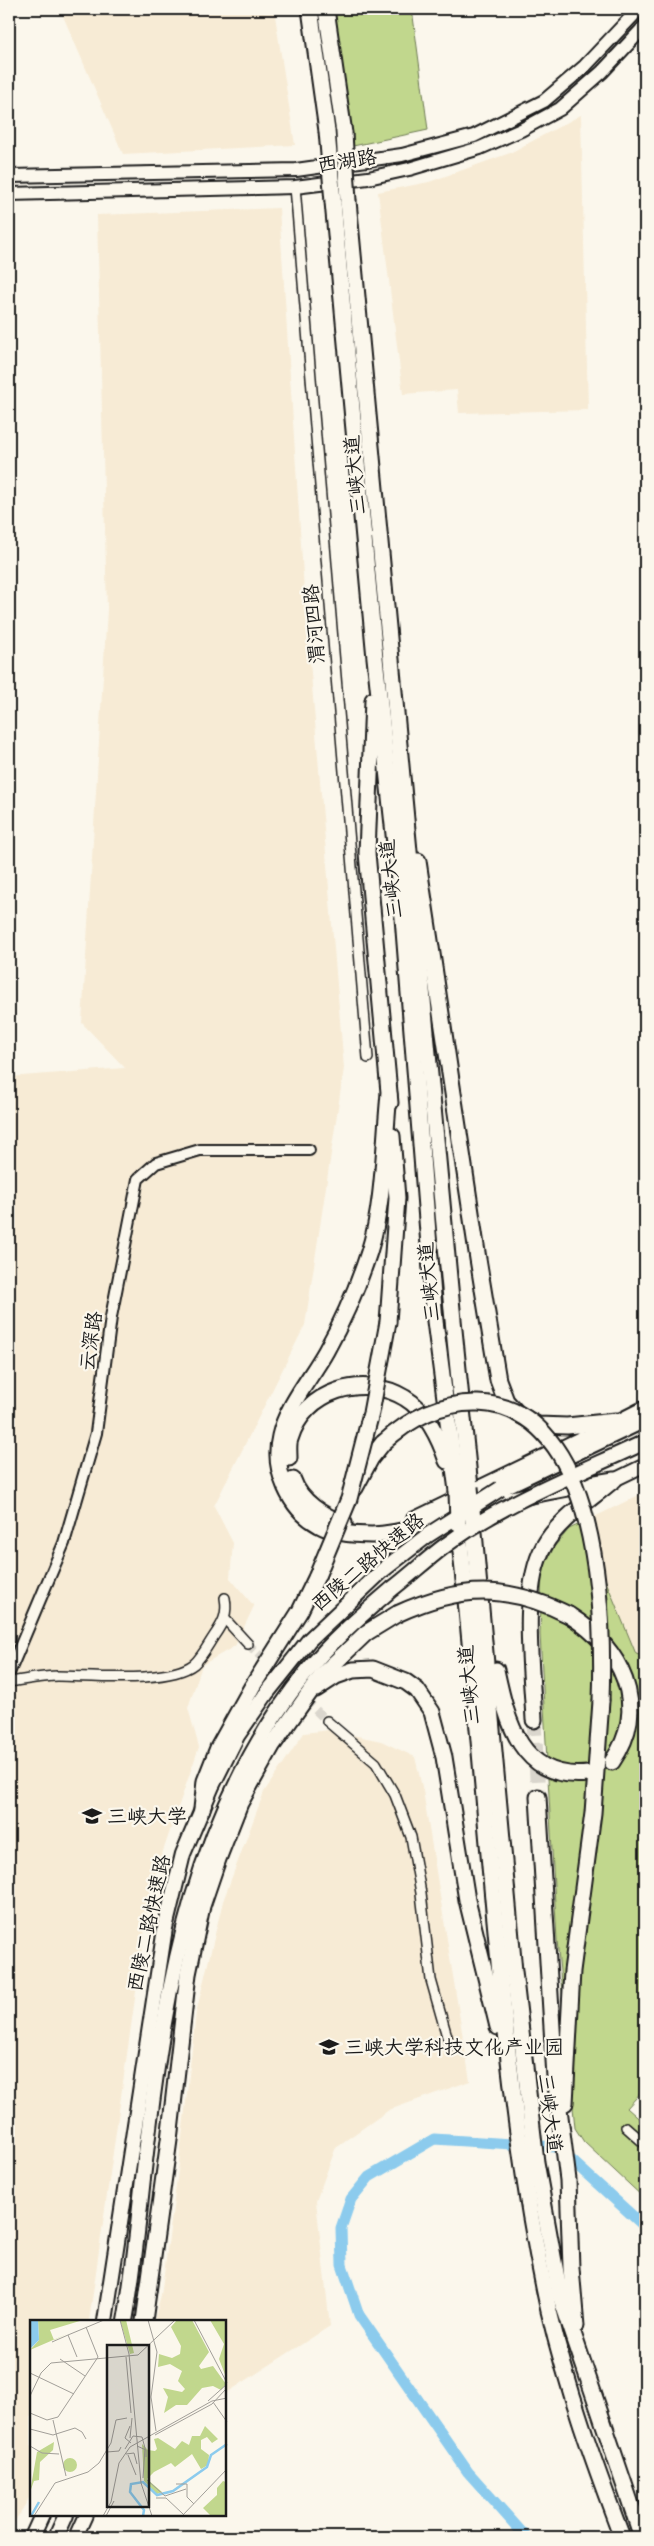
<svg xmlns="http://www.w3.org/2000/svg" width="654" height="2546" font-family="Caveat,'LXGW WenKai TC',sans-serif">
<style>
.built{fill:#f7ebd5}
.green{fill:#c1d78d;stroke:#6e7a54}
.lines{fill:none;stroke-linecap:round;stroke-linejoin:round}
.canal{stroke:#8ccbed;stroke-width:11}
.minor-tunnel{stroke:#dad6cd;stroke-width:9;stroke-dasharray:9 4.5;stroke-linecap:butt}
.motorway-tunnel{stroke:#dad6cd;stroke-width:15;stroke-dasharray:15 8;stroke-linecap:butt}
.minor-casing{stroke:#1c1c1c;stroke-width:12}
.tertiary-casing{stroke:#1c1c1c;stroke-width:14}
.primary-casing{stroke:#1c1c1c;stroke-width:16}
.trunk-casing{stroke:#1c1c1c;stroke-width:18}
.motorway-casing{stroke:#1c1c1c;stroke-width:19}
.minor{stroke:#fbf7ec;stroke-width:9}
.tertiary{stroke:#fbf7ec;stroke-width:10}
.primary{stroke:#fbf7ec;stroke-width:12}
.trunk{stroke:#fbf7ec;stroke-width:14}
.motorway{stroke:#fbf7ec;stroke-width:15}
.trunk-bridge-casing{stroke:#1c1c1c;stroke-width:18;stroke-linecap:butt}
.motorway-bridge-casing{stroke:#1c1c1c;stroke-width:19;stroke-linecap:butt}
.trunk-bridge{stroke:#fbf7ec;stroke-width:14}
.motorway-bridge{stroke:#fbf7ec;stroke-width:15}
.labels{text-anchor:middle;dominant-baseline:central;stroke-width:4.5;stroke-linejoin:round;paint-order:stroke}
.street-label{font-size:20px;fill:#1c1c1c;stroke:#fbf7ec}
.poi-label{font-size:20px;fill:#1c1c1c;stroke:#fbf7ec;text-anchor:start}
.inset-river{fill:none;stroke:#8ccbed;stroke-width:2.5}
.inset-road{fill:none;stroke:#a29f99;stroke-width:1}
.view{fill:#1c1c1c;fill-opacity:0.15;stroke:#1c1c1c;stroke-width:2.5}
.inset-edge{fill:none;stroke:#1c1c1c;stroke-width:2.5}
</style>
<rect width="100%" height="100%" fill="#fbf7ec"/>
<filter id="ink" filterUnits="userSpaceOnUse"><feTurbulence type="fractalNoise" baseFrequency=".02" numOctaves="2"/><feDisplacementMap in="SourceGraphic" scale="10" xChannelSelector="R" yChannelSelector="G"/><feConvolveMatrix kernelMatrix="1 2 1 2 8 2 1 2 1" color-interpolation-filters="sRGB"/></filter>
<g filter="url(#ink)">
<g class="built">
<polygon points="60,9 274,9 295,145 123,154"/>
<polygon points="581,115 588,410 459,413 457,390 403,394 378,192 429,182 510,153"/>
<polygon points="279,208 304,590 344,1068 305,1325 214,1506 233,1543 230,1578 254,1606 235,1646 202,1665 188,1708 199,1747 151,1886 89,2321 31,2321 31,2495 9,2531 9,1077 125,1068 82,1023 107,610 97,215"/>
<polygon points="645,1492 645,1656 636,1655 582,1523"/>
<polygon points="329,1730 381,1741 415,1757 423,1791 470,2081 389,2110 336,2147 316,2201 330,2326 225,2394 225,2321 154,2321 161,2295 179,2164 196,2013 223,1901 264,1792 304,1733"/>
</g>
<g class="green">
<polygon points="332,9 412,9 428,130 353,146"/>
<polygon points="582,1523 636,1654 645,1656 645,2088 627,2108 645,2124 645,2199 584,2142 575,2128 557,1940 540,1634 542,1571 554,1547 569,1529"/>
</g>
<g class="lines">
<polyline class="canal" points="526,2537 468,2472 359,2315 342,2265 341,2228 351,2199 369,2177 434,2139 557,2147 645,2227"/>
<polyline class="minor-tunnel" points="248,1644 327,1721"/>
<polyline class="motorway-tunnel" points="534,1720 538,1797"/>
<defs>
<g id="minor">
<polyline points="295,187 368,1058"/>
<polyline points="225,1619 248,1644"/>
<path d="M9 1682C25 1680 42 1676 58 1676 91 1676 169 1684 194 1664 202 1657 208 1645 214 1636 223 1623 228 1614 225 1598"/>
<polyline points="327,1721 376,1763 395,1795 411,1837 421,1893 431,1980 450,2047"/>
<polyline points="626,2127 645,2144"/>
</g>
<polyline id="tertiary" points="9,1673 64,1543 96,1433 111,1317 138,1179 156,1163 200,1150 309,1150"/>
<g id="primary">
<polyline points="9,176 296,170 402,155 474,136 544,101 585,66 639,9"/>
<polyline points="9,194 295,187 368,178 409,169 480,148 521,130 560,109 602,72 645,26"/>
<polyline points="582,1439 645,1407"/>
<polyline points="614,1480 645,1465"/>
<polyline points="76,2537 86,2515"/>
</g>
<g id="trunk">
<polyline points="500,1489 645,1420"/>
<polyline points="105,2321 165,1928 183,1854 212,1786 237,1736 266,1694 309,1640 383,1570"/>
<path d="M125 2321C135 2265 139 2209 146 2153 166 1979 195 1810 308 1670 332 1640 363 1614 392 1589"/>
<polyline points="32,2537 42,2515"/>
<polyline points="56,2537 66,2515"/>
</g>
<g id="motorway">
<polyline points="310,9 327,131"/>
<polyline points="326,9 344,133"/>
<polyline points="348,201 453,1320 470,1487"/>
<polyline points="333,202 375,658 403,918 435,1321 457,1491"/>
<polyline points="373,700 367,853 390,1103"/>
<polyline points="418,861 478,1259 498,1380 506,1401 518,1414 538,1425 567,1426 616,1421"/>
<path d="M389 1094C384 1143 384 1205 369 1252 358 1286 344 1319 326 1351 311 1378 287 1405 280 1436 272 1469 289 1509 319 1525 333 1533 357 1535 372 1535 412 1533 451 1516 488 1505 530 1494 571 1487 614 1480"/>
<polyline points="388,1322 397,1198 392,1136"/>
<path d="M289 1458C289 1452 288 1444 290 1439 304 1390 364 1373 405 1398 426 1410 440 1440 447 1461"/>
<path d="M293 1480C300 1501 324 1517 344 1523"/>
<polyline points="355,1488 371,1458 383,1443"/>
<polyline points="414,1520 582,1439"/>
<polyline points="473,1521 514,1971 536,2162 560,2295 642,2537"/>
<path d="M458 1524C474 1666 484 1809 498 1952 509 2072 523 2192 549 2311 567 2388 594 2463 622 2537"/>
<path d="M569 1615C621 1648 651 1705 612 1762"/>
<path d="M496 1670C507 1722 521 1781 588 1774"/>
<polyline points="316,1689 336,1676 353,1670 373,1669 406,1682 417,1690 432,1712 444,1757 467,1900 498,2027"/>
<path d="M534 1720C532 1672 520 1588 544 1546 559 1519 589 1501 612 1481"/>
<polyline points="538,1797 555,2077 568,2180 571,2268 576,2326"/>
<polyline points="202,1809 205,1781 218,1748 252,1687 300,1611 317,1576"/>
<polyline points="565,2103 572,1971 593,1813 601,1701"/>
<polyline points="144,2321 169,2140 188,1974 202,1906 218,1859 240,1803 272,1746 322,1675 366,1633 397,1614"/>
</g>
</defs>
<use href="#minor" class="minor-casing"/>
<use href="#tertiary" class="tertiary-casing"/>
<use href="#primary" class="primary-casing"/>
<use href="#trunk" class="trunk-casing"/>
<use href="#motorway" class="motorway-casing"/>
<use href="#minor" class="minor"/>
<use href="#tertiary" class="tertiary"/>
<use href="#primary" class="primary"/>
<use href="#trunk" class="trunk"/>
<use href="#motorway" class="motorway"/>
<defs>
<g id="trunk-bridge">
<polyline points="383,1570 428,1535 500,1489"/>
<path d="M392 1589C409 1576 425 1561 442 1548 503 1502 577 1474 645 1442"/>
</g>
<g id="motorway-bridge">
<polyline points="327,131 333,202"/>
<polyline points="344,133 348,201"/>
<path d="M383 1443C410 1418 441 1402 478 1403 600 1408 604 1614 601 1701"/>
<polyline points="470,1487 473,1521"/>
<polyline points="457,1491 458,1523"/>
<polyline points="317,1576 349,1499 371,1413 388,1322"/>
<path d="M397 1614C460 1585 507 1584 569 1615"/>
</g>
</defs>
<use href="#trunk-bridge" class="trunk-bridge-casing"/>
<use href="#motorway-bridge" class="motorway-bridge-casing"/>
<use href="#trunk-bridge" class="trunk-bridge"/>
<use href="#motorway-bridge" class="motorway-bridge"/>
</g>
</g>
<defs>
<symbol id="university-bare" viewBox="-9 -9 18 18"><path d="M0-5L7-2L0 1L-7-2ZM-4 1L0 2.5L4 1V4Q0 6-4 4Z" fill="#1c1c1c" stroke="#fbf7ec" stroke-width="2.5" paint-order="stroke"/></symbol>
<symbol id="school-bare" viewBox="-9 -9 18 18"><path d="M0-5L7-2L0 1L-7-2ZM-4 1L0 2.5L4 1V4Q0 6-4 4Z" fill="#1c1c1c" stroke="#fbf7ec" stroke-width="2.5" paint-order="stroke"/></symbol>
</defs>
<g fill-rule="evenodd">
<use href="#university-bare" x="78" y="1802" width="28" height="28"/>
<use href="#school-bare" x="315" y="2033" width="28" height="28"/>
</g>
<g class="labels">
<g class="street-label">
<text transform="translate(347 161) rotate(-9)">西湖路</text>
<text transform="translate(355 475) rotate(-95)">三峡大道</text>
<text transform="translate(314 624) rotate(-95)">渭河四路</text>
<text transform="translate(391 879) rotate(-96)">三峡大道</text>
<text transform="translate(429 1282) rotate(-95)">三峡大道</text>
<text transform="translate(91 1341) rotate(-82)">云深路</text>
<text transform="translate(368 1562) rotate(-40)">西陵二路快速路</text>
<text transform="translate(469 1685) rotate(-95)">三峡大道</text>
<text transform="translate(149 1923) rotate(-78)">西陵二路快速路</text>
<text transform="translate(550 2113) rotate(83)">三峡大道</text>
</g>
<g class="poi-label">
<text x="107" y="1816">三峡大学</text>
<text x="344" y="2047">三峡大学科技文化产业园</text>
</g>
</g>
<g transform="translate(30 2320)">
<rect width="196" height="196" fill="#fbf7ec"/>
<path d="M8 0H53L20 10 24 20 37 14 0 30 9 20ZM90 0H96L104 33 100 34ZM147 0H162L179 32 169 46 171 49 183 46 196 64 191 70 183 66 172 68 157 85H146L134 93 138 77 133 68 152 72 155 69 148 61 152 51 140 44 128 47 129 34 142 38 150 34 151 26 141 7ZM180 0H196V57L189 39 194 24ZM175 106 188 119 182 123 177 117 171 120V129L179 135 178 145 171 149 162 134 145 147 141 143 124 152 117 159 132 172 127 174 114 161 112 124 118 130 125 131 127 129 124 119 128 118 145 129 152 121 159 125 162 116H170ZM24 122 23 130 10 142 9 160 4 161 0 172 7 132ZM33 145a7 7 0 1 1 14 0a7 7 0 1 1-14 0ZM193 161 196 162V196H181L173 188 187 175V168Z" fill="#c1d78d"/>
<path d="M0 0H8L9 20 0 29Z" fill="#8ccbed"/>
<path class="inset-river" d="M1 196 9 182M113 196 114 190 100 172 101 164 113 162 127 175 143 171 177 147 181 135 197 124"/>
<path class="inset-road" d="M90 0 99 34 111 163 122 196M118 0 127 32 121 77 126 111M164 0 197 63M56 7 68 37M38 15 74 0M22 22 38 15 47 37M96 37 101 93M30 39 55 56M0 53 44 74M0 76 11 53 21 43 108 35 145 0M178 81 197 64M183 82 197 102M0 93 17 100 28 97 68 37M23 100 36 156M100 106 95 118 101 123M0 109 23 115 45 108 52 112 56 119M125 115 182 84 196 69M100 118 102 98M0 126 12 133 29 134M107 126 116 130V137M95 129 103 116 112 117 115 128 113 158M77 132 89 131 91 127M96 134 104 133 107 144M98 135 106 155M117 160 135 176 156 169M146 164H157V177L164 184M126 178H136L153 194M4 196 25 163 58 152 69 143 81 123 86 100 97 98M73 196 81 182 89 143 100 127 182 81 197 78M76 196 84 181M152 196 197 149"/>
<path class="view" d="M77 25H119V187H77Z"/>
<rect width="196" height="196" class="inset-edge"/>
</g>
<rect width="654" height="2546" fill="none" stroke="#fbf7ec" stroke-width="30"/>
<rect x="15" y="15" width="624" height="2516" fill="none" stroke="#1c1c1c" stroke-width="2" filter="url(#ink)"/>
</svg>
